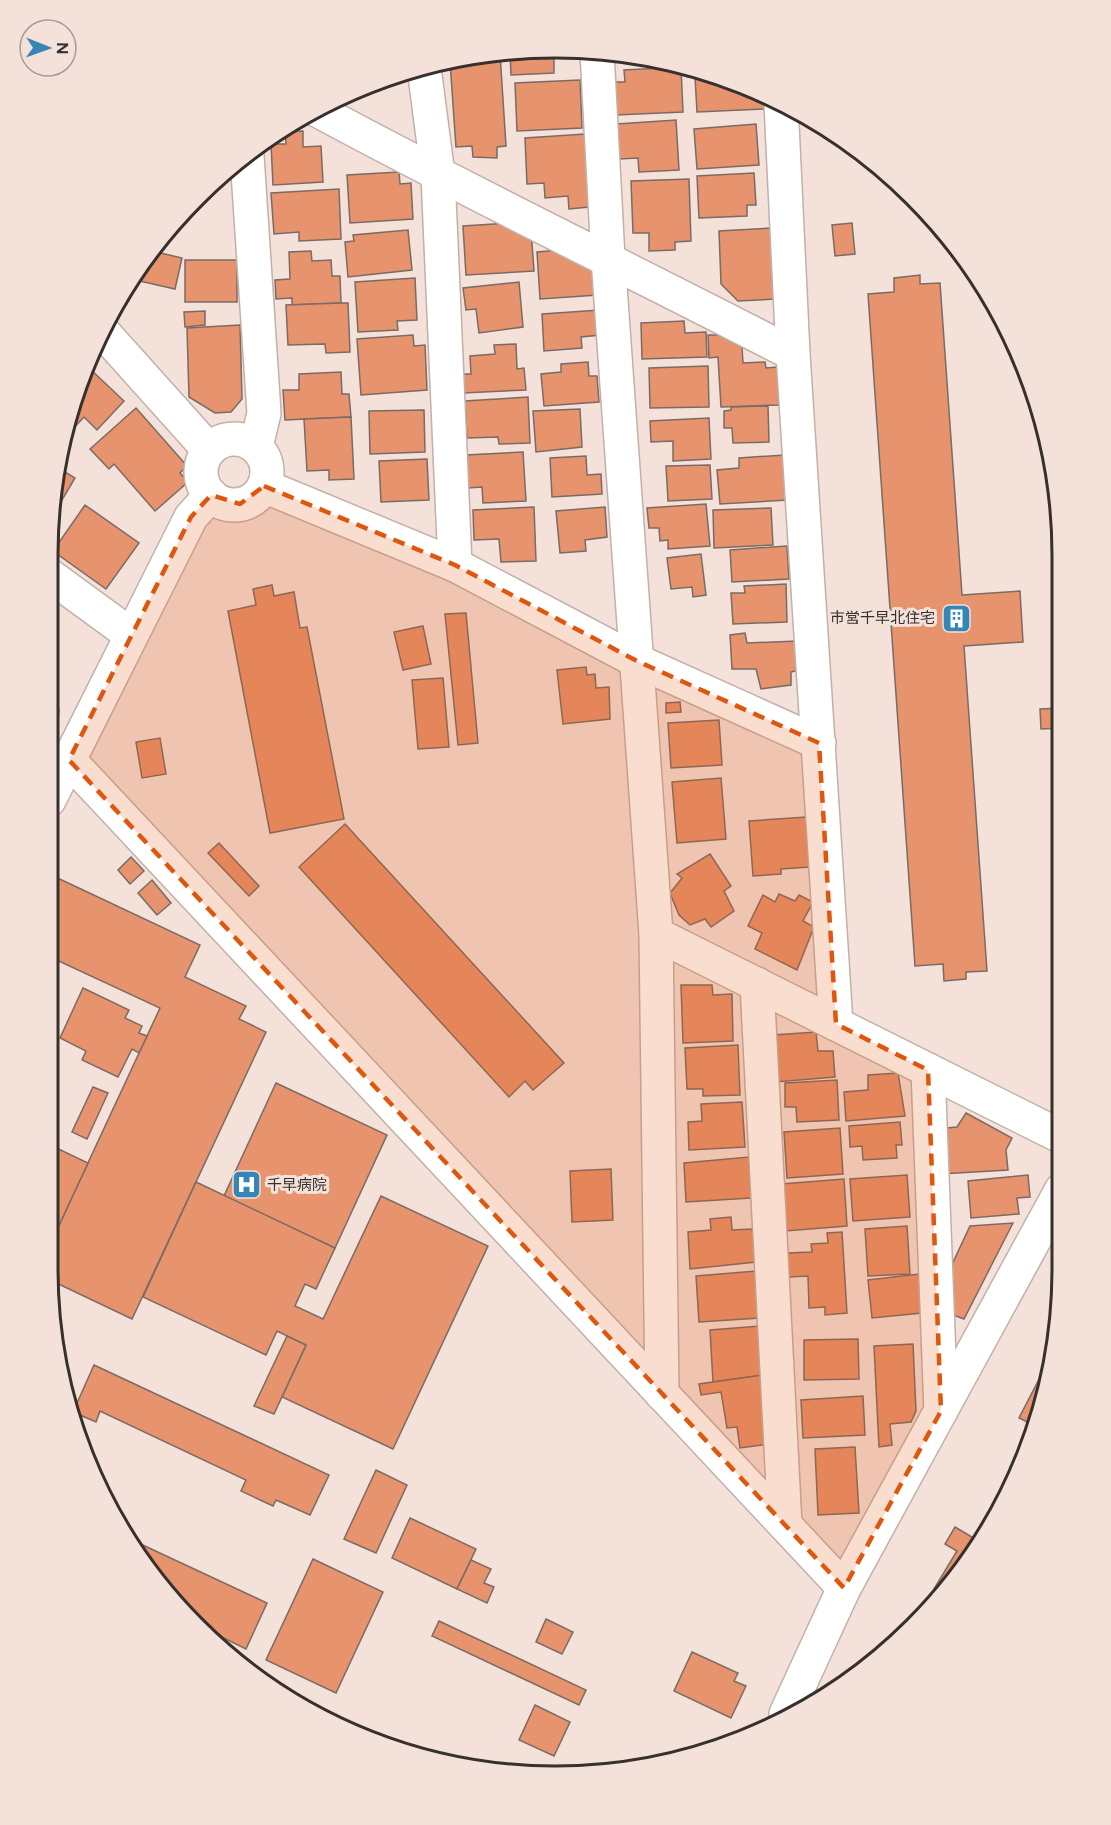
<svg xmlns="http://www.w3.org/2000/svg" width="1111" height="1825" font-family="Figtree,'Noto Sans JP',sans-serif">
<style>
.building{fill:#e7936d;stroke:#7a6b64;stroke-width:1.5}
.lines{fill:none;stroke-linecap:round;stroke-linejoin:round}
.minor-casing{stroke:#c2b1a9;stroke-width:36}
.tertiary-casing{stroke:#c2b1a9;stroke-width:36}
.minor{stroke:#fff;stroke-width:33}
.tertiary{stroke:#fff;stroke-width:33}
.marked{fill:#df570e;fill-opacity:0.2;stroke:#df570e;stroke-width:4.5;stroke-dasharray:12 8;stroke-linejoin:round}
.labels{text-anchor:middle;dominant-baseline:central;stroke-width:6;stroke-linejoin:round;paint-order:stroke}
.poi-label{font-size:15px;fill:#37302d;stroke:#f3e1da;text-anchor:end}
.rim{fill:none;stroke:#37302d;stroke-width:3}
</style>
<rect width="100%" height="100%" fill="#f3e1da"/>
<g class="building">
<polygon points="556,48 572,50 554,51 554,73 511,75 510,52"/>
<polygon points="500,53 506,146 497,147 497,158 473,157 472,146 456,147 450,62 489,59 488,55"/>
<polygon points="625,55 655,58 665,61 625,63"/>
<polygon points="681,67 683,112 616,115 615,82 625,82 624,70"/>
<polygon points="687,68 711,75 688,77"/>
<polygon points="715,76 750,87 764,94 764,109 697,112 695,77"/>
<polygon points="580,80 582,128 517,131 515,83"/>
<polygon points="676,120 679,170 639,172 638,158 619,159 617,124"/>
<polygon points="756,124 759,165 697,169 694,129"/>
<polygon points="303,131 303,147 321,146 323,182 273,185 271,144 286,144 285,132"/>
<polygon points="585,134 589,207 569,209 568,196 545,198 544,183 527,184 525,138"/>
<polygon points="399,172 400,184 411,183 413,219 350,223 347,175"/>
<polygon points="754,173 756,205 747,205 747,216 699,218 697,176"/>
<polygon points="689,179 691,241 675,242 675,250 649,251 649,233 633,233 631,181"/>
<polygon points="339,189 341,239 299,241 299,232 274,234 271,193"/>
<polygon points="512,223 531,230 534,271 466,275 463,226"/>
<polygon points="852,223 855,254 835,256 832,225"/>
<polygon points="772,228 776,299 738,301 721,284 719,231"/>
<polygon points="408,230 412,270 348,277 345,242 354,241 353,235"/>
<polygon points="572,249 595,261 598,295 540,299 537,252"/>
<polygon points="152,251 182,258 175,289 131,279"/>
<polygon points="311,251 312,261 331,260 332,276 340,276 341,303 292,305 292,298 276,299 275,280 290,279 289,252"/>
<rect x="185" y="260" width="52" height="42"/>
<polygon points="920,275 920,284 940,283 962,595 1020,591 1023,642 964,646 987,971 966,972 966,979 944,981 943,964 915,966 868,294 894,292 894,278"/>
<polygon points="415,278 417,320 397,321 398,330 358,332 355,282"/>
<polygon points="519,282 523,327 479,333 476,309 466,310 463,288"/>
<polygon points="341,303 348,303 350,352 326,353 325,344 288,345 286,305"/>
<polygon points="600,310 601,335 581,337 582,348 544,351 542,314"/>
<polygon points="205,311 205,325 185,327 184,312"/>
<polygon points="684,321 685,333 706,332 707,357 642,359 641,323"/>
<polygon points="240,325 242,399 231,412 215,413 189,397 187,328"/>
<polygon points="413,335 414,346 425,345 427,390 361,395 357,339"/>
<polygon points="708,335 719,335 742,347 743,363 765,362 766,368 778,367 779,405 721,407 718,357 709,358"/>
<polygon points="516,344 517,369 524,368 526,390 463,393 463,374 471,374 470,356 495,354 494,345"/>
<polygon points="93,356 96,360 89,368 124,401 97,430 84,417 71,431 68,428 75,392"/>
<polygon points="588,362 589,376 597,376 599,402 544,406 541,374 561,372 561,364"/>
<polygon points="708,366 709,407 650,408 649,368"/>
<polygon points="341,372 342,394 349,394 351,417 285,420 283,390 299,390 299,374"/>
<polygon points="528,397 530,443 499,444 498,437 467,438 465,401"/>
<polygon points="768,406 769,442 733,443 732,428 724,428 724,411 731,410 731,407"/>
<polygon points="136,408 187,466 180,473 188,482 155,511 114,464 109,469 90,449"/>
<polygon points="580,409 582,447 536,452 533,411"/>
<polygon points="424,410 425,452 370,454 369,411"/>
<polygon points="351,417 354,479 329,480 329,470 307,471 304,419"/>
<polygon points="709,418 711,459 673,461 673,441 651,442 650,421"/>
<polygon points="523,452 526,501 483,503 482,487 468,488 466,455"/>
<polygon points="785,455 788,500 720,504 717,470 739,468 739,458"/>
<polygon points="586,456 587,475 601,474 602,494 552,497 550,458"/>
<polygon points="427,459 429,500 381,502 379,461"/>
<polygon points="710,465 712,499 668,501 666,466"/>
<polygon points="60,469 75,478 49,522"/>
<polygon points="706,504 710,546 668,549 668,540 660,541 659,528 649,528 647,508"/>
<polygon points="85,505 139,543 106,589 53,551"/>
<polygon points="534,507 536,561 501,562 499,539 474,540 473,510"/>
<polygon points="605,507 607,537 585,540 586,551 560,553 556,511"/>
<polygon points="771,508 773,545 714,548 713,510"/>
<polygon points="787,546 789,579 732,582 730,550"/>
<polygon points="701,554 706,595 693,597 692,587 671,589 667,558"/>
<polygon points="786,584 787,622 733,624 731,593 745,593 744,586"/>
<polygon points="272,585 274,596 294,592 300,628 307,627 344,819 270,833 228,611 256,605 253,589"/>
<polygon points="466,613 478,743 458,745 445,614"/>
<polygon points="423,626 431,664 403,670 394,632"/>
<polygon points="745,633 747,643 797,641 799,670 791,672 791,685 761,689 756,669 732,669 730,635"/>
<polygon points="586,667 587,675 595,674 596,688 609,687 610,719 563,724 557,670"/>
<polygon points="443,678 449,747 418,749 412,680"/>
<polygon points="49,691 51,691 50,709 59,710 57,730 49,730"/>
<polygon points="680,702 681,712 666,713 666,703"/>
<polygon points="1062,708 1062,728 1041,729 1040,709"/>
<polygon points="719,720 722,765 671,768 668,723"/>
<polygon points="160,738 166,774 142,778 136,742"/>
<polygon points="721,778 726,839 677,843 672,782"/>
<polygon points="806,817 809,867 781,869 781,874 753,876 749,821"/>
<polygon points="345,824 564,1063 533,1090 525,1081 509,1097 299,867"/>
<polygon points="219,843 259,886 249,896 208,853"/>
<polygon points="710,854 731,886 724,891 734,911 711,927 705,919 690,925 679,915 670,893 682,878 677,874"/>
<polygon points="131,857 144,871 130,884 118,870"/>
<polygon points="49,874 200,945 185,977 246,1006 239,1019 266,1032 132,1319 50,1280 48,1249 160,1008 48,956"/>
<polygon points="152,880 171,903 157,915 138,893"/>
<polygon points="779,894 795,901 799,895 813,902 803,921 814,927 797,970 755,949 762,933 748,926 763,895 775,902"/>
<polygon points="681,985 712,985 713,995 732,994 733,1041 683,1043"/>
<polygon points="83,988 129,1010 125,1018 142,1026 139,1033 147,1036 139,1053 132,1049 118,1077 82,1060 86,1051 60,1038"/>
<polygon points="816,1032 818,1051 833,1051 835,1077 776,1082 773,1035"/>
<polygon points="738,1045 740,1095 703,1096 703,1089 687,1089 685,1048"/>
<polygon points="898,1073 905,1116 846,1121 844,1092 868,1090 868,1075"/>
<polygon points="837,1080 839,1120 797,1122 796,1107 785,1107 785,1083"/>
<polygon points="276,1083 387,1135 335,1248 224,1196"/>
<polygon points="93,1087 108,1093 87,1139 72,1132"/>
<polygon points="742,1102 745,1147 689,1150 688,1122 702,1121 701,1104"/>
<polygon points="966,1113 1012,1138 1006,1150 1008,1170 941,1174 937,1129 957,1127"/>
<polygon points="900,1122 902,1145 896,1145 897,1158 863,1160 862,1146 850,1147 849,1126"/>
<polygon points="840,1128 843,1174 787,1178 784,1132"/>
<polygon points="48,1144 88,1163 48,1249"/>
<polygon points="749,1157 751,1198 686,1202 684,1163"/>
<polygon points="611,1169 613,1220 572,1222 570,1171"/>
<polygon points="907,1175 910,1217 853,1221 850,1179"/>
<polygon points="1028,1175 1030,1197 1017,1198 1019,1214 971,1218 968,1181"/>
<polygon points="844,1179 847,1226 785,1231 781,1184"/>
<polygon points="196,1182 335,1248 316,1289 305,1284 295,1306 323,1319 381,1196 488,1246 393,1449 282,1397 306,1345 277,1331 266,1355 143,1297"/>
<polygon points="731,1217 732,1230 752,1229 756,1262 690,1269 688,1232 711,1230 710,1219"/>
<polygon points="1013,1223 964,1319 953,1315 949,1271 970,1226"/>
<polygon points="907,1226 910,1274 868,1276 865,1229"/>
<polygon points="842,1232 847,1313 825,1315 825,1307 809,1308 808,1276 789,1277 787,1253 812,1252 811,1244 828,1243 827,1233"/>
<polygon points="756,1271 760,1318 699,1322 696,1276"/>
<polygon points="919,1274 922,1313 872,1318 868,1280"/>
<polygon points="760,1326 763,1375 713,1382 710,1330"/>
<polygon points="287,1336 306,1345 274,1414 254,1406"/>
<polygon points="858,1339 859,1379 804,1380 804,1340"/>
<polygon points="913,1344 916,1411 911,1422 890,1424 892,1445 879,1447 874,1346"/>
<polygon points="1051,1356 1037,1427 1019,1418"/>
<polygon points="94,1365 329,1475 310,1515 276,1500 273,1506 241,1491 246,1480 100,1411 96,1422 73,1412"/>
<polygon points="763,1375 769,1444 740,1448 737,1427 727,1428 721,1392 701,1395 699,1384"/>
<polygon points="863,1396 865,1435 803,1438 801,1400"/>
<polygon points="855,1447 859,1513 818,1515 815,1449"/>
<polygon points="376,1470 407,1485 376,1553 344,1539"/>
<polygon points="410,1518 476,1549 457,1589 392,1558"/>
<polygon points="955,1527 982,1543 977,1552 940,1592 934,1589 957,1551 945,1544"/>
<polygon points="132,1540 267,1603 246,1649 209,1631 153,1578"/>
<polygon points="313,1559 383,1592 336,1693 266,1660"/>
<polygon points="471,1560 491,1569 484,1583 494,1587 487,1603 457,1589"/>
<polygon points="546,1619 573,1632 562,1654 536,1642"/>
<polygon points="439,1621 586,1690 579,1705 432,1636"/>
<polygon points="692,1652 738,1673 734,1681 746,1686 731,1718 674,1691"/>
<polygon points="535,1705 570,1722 554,1756 519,1740"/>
</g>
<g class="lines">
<defs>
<g id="minor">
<polyline points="597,52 608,258 656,934 662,1394"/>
<polyline points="424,68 438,175 455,565"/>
<polyline points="781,103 793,354 836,1024"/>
<path d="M317 110C474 195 635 272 793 354"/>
<polyline points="247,156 264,413 256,447"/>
<polyline points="104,333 209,450"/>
<circle cx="234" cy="472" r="33"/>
<polyline points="264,486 455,565 637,661 819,743"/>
<polyline points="49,575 131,635"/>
<polyline points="69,760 844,1588"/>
<polyline points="49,800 191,517 211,495"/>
<polyline points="656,934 1062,1137"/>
<polyline points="757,984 785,1525"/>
<polyline points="928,1070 941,1411"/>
</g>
<polyline id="tertiary" points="786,1714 844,1588 1062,1189"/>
</defs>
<use href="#minor" class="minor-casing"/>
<use href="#tertiary" class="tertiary-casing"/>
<use href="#minor" class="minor"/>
<use href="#tertiary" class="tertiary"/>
</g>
<path class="marked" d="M264 486 455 565 637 661 819 743 836 1024 928 1070 941 1411 844 1588 69 760 191 517 211 495 240 504Z"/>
<defs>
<symbol id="building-square" viewBox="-11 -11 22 22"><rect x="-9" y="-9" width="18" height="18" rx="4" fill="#3685b7" stroke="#f3e1da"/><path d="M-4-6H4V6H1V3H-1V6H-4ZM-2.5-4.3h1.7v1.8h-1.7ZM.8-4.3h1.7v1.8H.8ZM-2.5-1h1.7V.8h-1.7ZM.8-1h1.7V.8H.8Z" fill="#fff"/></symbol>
<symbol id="hospital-square" viewBox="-11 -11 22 22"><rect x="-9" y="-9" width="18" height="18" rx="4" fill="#3685b7" stroke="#f3e1da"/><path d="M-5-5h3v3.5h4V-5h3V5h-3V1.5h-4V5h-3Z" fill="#fff"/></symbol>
</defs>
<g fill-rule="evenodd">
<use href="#building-square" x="940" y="602" width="33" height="33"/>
<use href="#hospital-square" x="230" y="1168" width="33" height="33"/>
</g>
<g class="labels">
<g class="poi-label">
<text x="935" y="618">市営千早北住宅</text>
<text x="267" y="1185" text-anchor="start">千早病院</text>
</g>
</g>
<path d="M0 0H1111V1825H0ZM555 58H555A497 497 0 0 1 1052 555V1269A497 497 0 0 1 555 1766H555A497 497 0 0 1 58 1269V555A497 497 0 0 1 555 58Z" fill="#f3e1da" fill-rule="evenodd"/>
<path class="rim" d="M555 58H555A497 497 0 0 1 1052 555V1269A497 497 0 0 1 555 1766H555A497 497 0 0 1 58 1269V555A497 497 0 0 1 555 58Z"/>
<g transform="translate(48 48) rotate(91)"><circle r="28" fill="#f3e1da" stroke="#a89a95" stroke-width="1.5"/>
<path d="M0-4.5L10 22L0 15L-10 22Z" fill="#3685b7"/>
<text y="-9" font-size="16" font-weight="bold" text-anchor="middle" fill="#37302d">N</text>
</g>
</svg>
